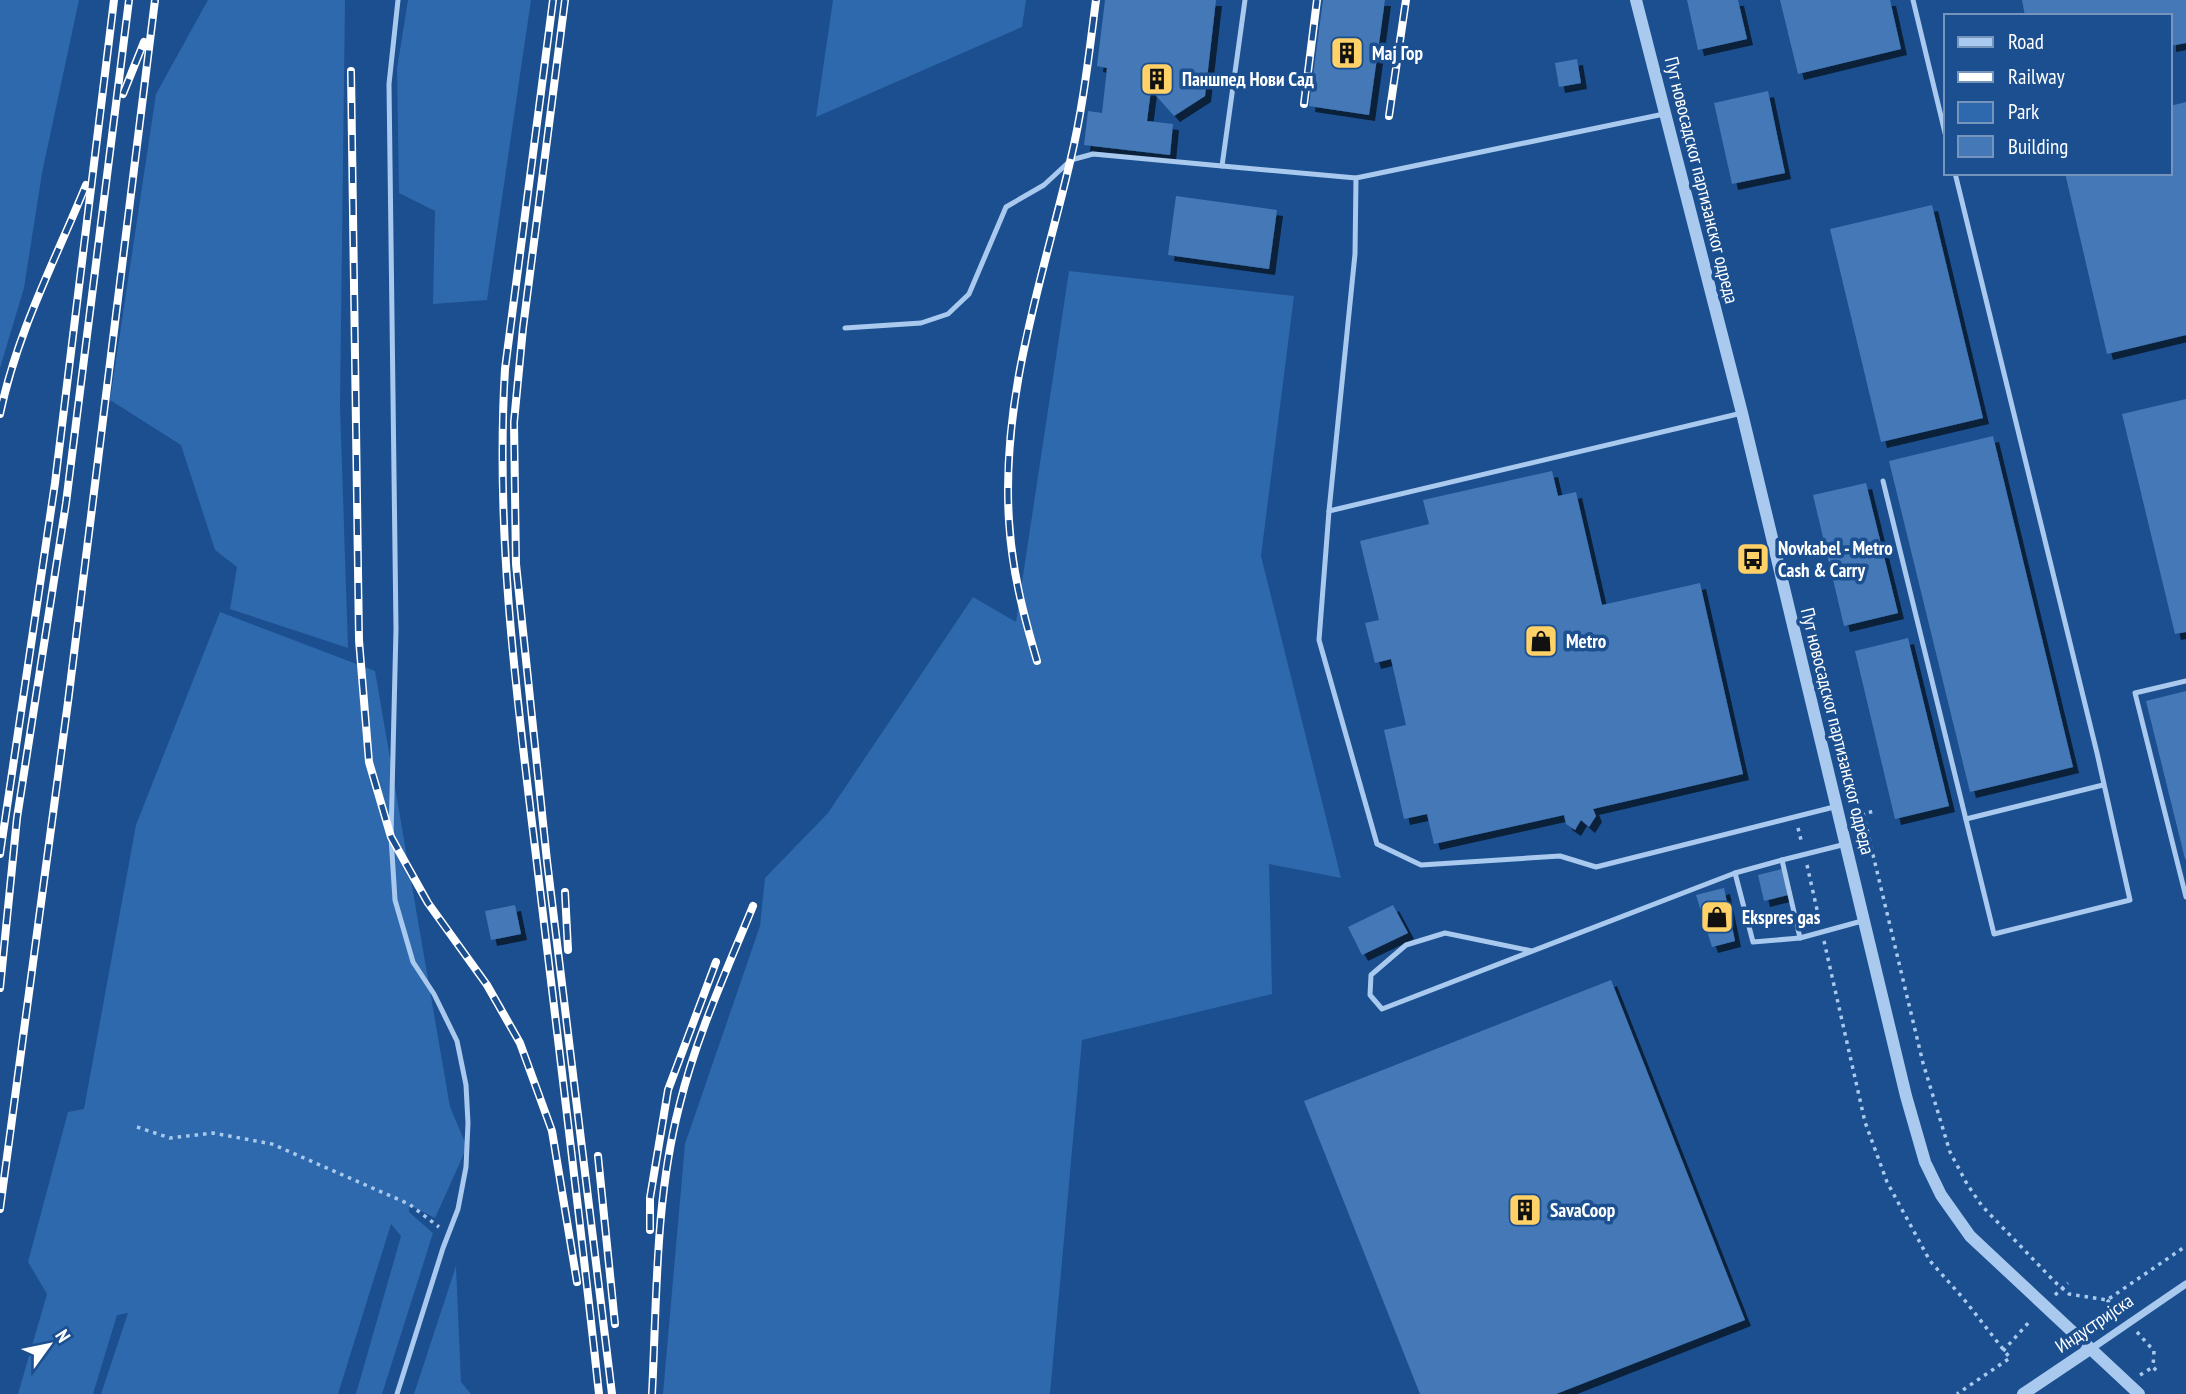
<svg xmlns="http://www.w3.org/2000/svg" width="2186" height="1394" font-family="'PT Sans Narrow',sans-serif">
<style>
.green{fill:#2e69ad}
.building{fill:#4478b7;filter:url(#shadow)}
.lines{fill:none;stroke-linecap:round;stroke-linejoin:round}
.path{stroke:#a9c9ee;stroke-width:3.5;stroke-dasharray:3.5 5;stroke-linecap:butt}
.service{stroke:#a9c9ee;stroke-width:5}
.minor{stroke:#a9c9ee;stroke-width:7}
.tertiary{stroke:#a9c9ee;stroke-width:12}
.rail-casing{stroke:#fff;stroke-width:8}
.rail{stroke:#1b4f8f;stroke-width:5;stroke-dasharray:16;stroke-linecap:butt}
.labels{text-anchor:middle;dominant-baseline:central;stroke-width:7;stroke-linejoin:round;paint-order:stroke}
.poi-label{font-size:19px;font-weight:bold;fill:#fff;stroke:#1b4f8f;text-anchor:start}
.street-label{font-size:19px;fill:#fff;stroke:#1b4f8f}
</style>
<defs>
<filter id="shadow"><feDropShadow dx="6" dy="6" stdDeviation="0" flood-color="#0009"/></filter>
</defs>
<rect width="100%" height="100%" fill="#1b4f8f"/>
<g class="green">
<polygon points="0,0 79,0 42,173 24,288 0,368"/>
<polygon points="208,0 345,0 340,406 348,648 230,609 237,567 215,550 181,445 110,400 156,94"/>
<polygon points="408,0 531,0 487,300 433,304 435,211 399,193 397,69"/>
<polygon points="833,0 1026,0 1022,27 816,117"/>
<polygon points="1069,271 1294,296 1261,556 1341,878 1269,864 1272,994 1082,1040 1050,1394 663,1394 685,1144 760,926 765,878 828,813 973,597 1016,622"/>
<polygon points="220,612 375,671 450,1107 467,1147 435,1218 409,1205 409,1212 433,1233 382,1394 356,1394 401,1236 391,1224 338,1394 101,1394 128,1313 117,1315 93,1394 18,1394 47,1294 28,1262 68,1112 84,1109 136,825"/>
<polygon points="456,1266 461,1382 471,1394 414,1394"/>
</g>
<g class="building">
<polygon points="1105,0 1216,0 1205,96 1174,116 1151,90 1147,121 1173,124 1170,155 1084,145 1088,111 1102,113 1107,68 1097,66"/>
<polygon points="1323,0 1385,0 1369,115 1309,106"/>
<polygon points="1687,0 1738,0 1747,39 1698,50"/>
<polygon points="1780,0 1890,0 1901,49 1798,74"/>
<polygon points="2022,0 2186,0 2186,43 2170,46 2170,16 2025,16"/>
<polygon points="1577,59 1581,83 1559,87 1555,63"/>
<polygon points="1768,91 1785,173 1732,184 1714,103"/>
<polygon points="2186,102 2186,335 2107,354 2065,173 2170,173 2170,106"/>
<polygon points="1176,196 1277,210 1269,269 1168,255"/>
<polygon points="1932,205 1983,418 1881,442 1830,229"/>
<polygon points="2186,399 2186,632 2175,634 2122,414"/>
<polygon points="1993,436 2073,767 1970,792 1889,461"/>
<polygon points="1552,471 1558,496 1576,492 1602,605 1700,583 1743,774 1593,809 1596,816 1589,827 1581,820 1575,830 1566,824 1564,815 1434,844 1427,814 1404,819 1384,730 1406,725 1391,659 1375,663 1365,623 1379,620 1360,541 1429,524 1423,500"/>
<polygon points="1866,483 1898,613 1844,626 1813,495"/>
<polygon points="1908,638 1949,806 1895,819 1855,651"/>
<polygon points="2186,691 2186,859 2185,859 2146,701"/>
<polygon points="1782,869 1788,895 1764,901 1758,875"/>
<polygon points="1724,888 1735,941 1712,947 1696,895"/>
<polygon points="515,905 521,934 491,940 485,911"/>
<polygon points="1393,905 1408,933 1362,955 1348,927"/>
<polygon points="1611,980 1745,1320 1556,1394 1420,1394 1304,1101"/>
</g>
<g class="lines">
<g class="path">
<polyline points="1863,813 1923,1063 1950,1152 1967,1184 1982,1206 2055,1282 2069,1294 2107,1300 2186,1246"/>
<polyline points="1852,815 1877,811"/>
<polyline points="1798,828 1802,844"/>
<polyline points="1807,865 1820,923"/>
<polyline points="1824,941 1865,1122 1887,1182 1930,1261 1963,1298 2010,1358 1957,1394"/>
<polyline points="137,1127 170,1138 213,1133 272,1144 409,1204 439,1227"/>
<polyline points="2055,1295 2068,1283"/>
<polyline points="2107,1300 2120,1314"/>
<polyline points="2137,1332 2154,1351 2153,1367 2159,1373"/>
<polyline points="2003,1351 2030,1321"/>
<polyline points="2140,1375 2153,1367"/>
</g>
<g class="service">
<polyline points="1245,0 1222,166 1356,178"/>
<polyline points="1913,0 1946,137"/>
<polyline points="1664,114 1356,178 1355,254 1329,511 1742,413"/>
<polyline points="845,328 921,323 948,314 969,294 1006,207 1044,185 1071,160 1093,154 1222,166"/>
<polyline points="1883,481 1994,934 2130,900 2097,753 1955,173"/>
<polyline points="1329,511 1319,640 1377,844 1421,865 1560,856 1596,867 1834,807"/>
<polyline points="2186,681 2135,693 2186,897"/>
<polyline points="1966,819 2103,785"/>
<polyline points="1846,844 1782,860 1800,938 1862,921"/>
<polyline points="1735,873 1753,942 1800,938"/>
<polyline points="1532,951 1445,933 1406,945 1371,975 1370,995 1382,1009 1735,873 1782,860"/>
<polyline points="397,1394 443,1248 458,1209 466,1167 468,1123 466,1085 457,1041 434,994 413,962 395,900 391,837 396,629 389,84 398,0"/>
</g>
<polyline class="minor" points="2091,1349 2186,1284"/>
<g class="tertiary">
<polyline points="1636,0 1742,413 1906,1096 1925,1162 1941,1195 1970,1236 2139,1394"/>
<polyline points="2023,1394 2090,1349"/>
</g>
<defs>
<g id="rail">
<path d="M553 0 505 369C495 536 517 699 537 864 558 1041 580 1217 599 1394"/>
<polyline points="565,0 523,328 514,422 516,564 547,861 612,1394"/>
<polyline points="351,71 359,640 369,762 391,837 428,903 487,985 520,1043 552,1131 577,1282"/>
<polyline points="123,94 144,42"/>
<polyline points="1304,104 1317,0"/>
<polyline points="1389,116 1406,0"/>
<path d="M0 414C17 332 55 261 86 185"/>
<path d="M1037 661C1023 613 1012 571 1009 521 1001 396 1042 281 1070 162 1083 109 1089 54 1096 0"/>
<polyline points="0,854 55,483 114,0"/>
<polyline points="565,892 568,950"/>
<polyline points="0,988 17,818 66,503 129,0"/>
<polyline points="598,1156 615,1324"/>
<polyline points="0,1209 68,702 155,0"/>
<polyline points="650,1230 650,1198 668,1090 716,962"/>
<path d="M652 1394C657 1298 655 1200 679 1107 696 1037 726 972 753 906"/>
</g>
</defs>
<use href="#rail" class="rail-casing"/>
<use href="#rail" class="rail"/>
</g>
<defs>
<symbol id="building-square" viewBox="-11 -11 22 22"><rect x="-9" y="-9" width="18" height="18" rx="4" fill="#ffd166" stroke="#1b4f8f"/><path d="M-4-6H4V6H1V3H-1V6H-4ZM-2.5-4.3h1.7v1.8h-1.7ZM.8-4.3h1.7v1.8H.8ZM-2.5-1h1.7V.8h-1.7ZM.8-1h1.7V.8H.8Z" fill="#111"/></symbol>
<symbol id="bus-square" viewBox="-11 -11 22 22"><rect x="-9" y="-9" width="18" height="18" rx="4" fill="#ffd166" stroke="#1b4f8f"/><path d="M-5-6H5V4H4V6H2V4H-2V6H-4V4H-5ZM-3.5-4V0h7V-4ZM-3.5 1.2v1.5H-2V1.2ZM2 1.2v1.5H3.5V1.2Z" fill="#111"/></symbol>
<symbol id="shop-square" viewBox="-11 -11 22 22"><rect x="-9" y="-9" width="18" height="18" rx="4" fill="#ffd166" stroke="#1b4f8f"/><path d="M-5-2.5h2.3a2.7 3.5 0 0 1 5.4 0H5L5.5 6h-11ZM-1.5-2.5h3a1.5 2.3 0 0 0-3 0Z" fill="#111"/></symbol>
</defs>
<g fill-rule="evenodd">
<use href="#building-square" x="1328" y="34" width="38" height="38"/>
<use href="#building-square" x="1138" y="60" width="38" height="38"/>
<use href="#bus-square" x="1734" y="540" width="38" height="38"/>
<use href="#shop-square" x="1522" y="622" width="38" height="38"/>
<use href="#shop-square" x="1698" y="898" width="38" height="38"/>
<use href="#building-square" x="1506" y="1191" width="38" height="38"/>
</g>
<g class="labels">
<g class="poi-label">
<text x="1372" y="53">Мај Гор</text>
<text x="1182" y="79">Паншпед Нови Сад</text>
<text x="1778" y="548">Novkabel - Metro<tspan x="1778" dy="22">Cash &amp; Carry</tspan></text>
<text x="1566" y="641">Metro</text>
<text x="1742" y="917">Ekspres gas</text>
<text x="1550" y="1210">SavaCoop</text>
</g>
<g class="street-label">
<text transform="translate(1702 180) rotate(76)">Пут новосадског партизанског одреда</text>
<text transform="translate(1838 731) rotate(76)">Пут новосадског партизанског одреда</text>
<text transform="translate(2094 1323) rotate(-34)">Индустријска</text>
</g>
</g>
<rect x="1944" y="14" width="228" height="161" fill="#1b4f8f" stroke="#7695bc" stroke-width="2"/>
<rect x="1958" y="37" width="35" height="10" fill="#a9c9ee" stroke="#7695bc" stroke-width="2"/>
<text x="2008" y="49" font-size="21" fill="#ffffff">Road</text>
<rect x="1958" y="72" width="35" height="10" fill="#ffffff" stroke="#7695bc" stroke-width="2"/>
<text x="2008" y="84" font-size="21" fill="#ffffff">Railway</text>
<rect x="1958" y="102" width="35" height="21" fill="#2e69ad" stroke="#7695bc" stroke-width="2"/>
<text x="2008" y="119" font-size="21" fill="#ffffff">Park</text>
<rect x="1958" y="136" width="35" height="21" fill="#4478b7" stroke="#7695bc" stroke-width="2"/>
<text x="2008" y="154" font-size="21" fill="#ffffff">Building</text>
<g transform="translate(49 1345) rotate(57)" stroke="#1b4f8f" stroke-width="5" paint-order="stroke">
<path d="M0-5L12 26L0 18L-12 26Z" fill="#ffffff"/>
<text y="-10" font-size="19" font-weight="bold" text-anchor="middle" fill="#ffffff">N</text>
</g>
</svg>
